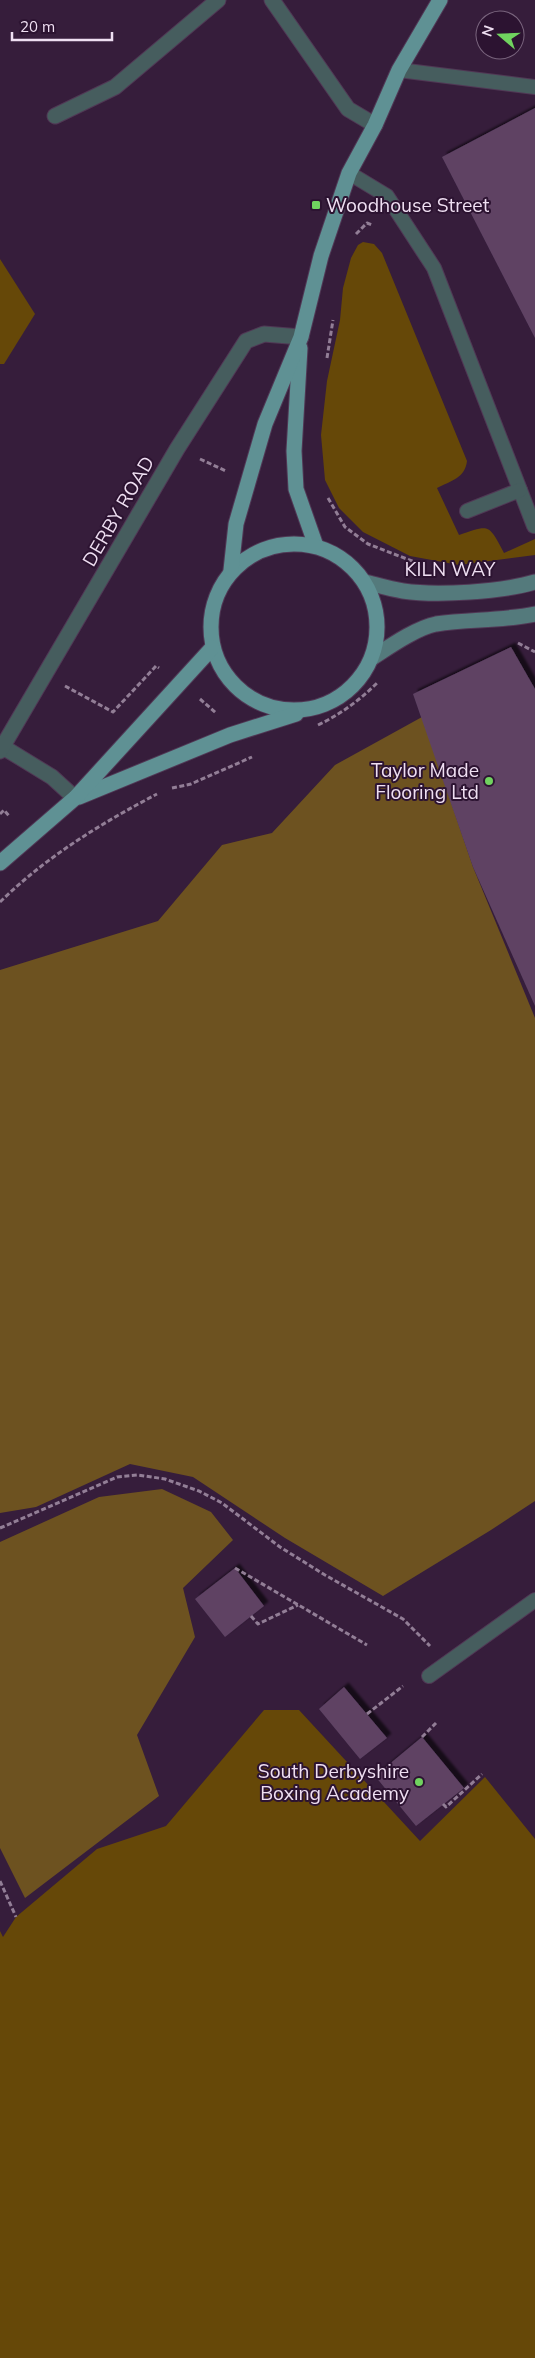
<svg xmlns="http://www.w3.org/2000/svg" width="535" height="2358" font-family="Mulish,sans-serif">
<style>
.green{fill:#664808}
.forest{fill:#6d5220}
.building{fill:#5e4364;filter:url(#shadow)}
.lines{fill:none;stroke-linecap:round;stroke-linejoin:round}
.lane-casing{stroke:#503855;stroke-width:16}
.street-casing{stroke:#503855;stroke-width:17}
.secondary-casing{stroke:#503855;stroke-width:17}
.primary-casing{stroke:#503855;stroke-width:17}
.path{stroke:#927e96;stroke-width:3;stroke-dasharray:5 2.5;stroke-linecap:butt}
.lane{stroke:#465d5e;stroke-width:14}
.street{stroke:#465d5e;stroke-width:15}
.secondary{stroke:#547a7c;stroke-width:15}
.primary{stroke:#5f9194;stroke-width:15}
.poi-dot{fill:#70d35f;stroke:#2c1331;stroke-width:2}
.labels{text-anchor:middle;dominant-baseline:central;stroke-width:4;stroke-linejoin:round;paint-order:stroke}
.poi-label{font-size:19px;fill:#efdff2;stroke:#2c1331;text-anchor:end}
.street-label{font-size:19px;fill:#efdff2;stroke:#2c1331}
</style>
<defs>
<filter id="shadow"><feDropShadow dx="4.5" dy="-4.5" stdDeviation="1" flood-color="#0009"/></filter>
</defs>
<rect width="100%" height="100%" fill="#361d3b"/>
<g class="green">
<path d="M363 242 374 244 382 253 467 461C465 478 451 481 437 488L459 535C490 525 488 523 504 553L535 539V555L459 565 410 556 363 532 339 508 325 480 321 435 327 381 340 320 343 288 351 258 358 245Z"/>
<polygon points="0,259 35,314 4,364 0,364"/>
<polygon points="264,1710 299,1710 420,1841 485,1777 535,1839 535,2358 0,2358 0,1931 3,1937 16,1917 97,1849 166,1826"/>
</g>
<g class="forest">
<polygon points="422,717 473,867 535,1018 535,1501 491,1530 383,1596 285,1538 193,1477 130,1464 36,1507 0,1513 0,970 158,921 222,845 272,833 335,765"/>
<polygon points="162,1489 211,1512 233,1540 183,1588 195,1637 137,1735 159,1796 25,1898 0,1848 0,1542 99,1497"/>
</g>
<g class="building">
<polygon points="535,108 535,338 442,157"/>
<polygon points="511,647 535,689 535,1006 473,867 413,694"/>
<polygon points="235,1568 264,1606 225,1637 195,1599"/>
<polygon points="344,1687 387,1738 360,1759 319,1709"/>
<polygon points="422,1737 464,1788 416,1826 375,1776"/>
</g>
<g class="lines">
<defs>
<g id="lane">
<polyline points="399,70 535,87"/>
<polyline points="349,173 387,196 434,268 534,526"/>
<polyline points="467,511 520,490"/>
<polyline points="429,1676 535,1600"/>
</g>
<g id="street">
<polyline points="272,0 348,109 375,125"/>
<polyline points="55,116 115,87 218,0"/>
<polyline points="3,747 52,777 75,798"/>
<polyline points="0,751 177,449 246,341 264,334 301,337"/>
</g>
<g id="secondary">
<path d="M365 582C377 585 390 589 403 591 437 596 502 592 535 582"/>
<path d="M372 658C389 647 416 628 436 624 469 619 502 621 535 614"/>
</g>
<g id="primary">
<polyline points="300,348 294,451 296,489 316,546"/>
<circle cx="294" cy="627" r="83"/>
<polyline points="231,570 236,524 265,424 301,337 321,256 349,173 375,125 399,70 440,0"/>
<polyline points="79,797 230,735 296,714"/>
<polyline points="0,863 75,798 212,648"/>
</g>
</defs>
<use href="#lane" class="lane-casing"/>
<use href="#street" class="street-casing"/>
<use href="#secondary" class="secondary-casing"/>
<use href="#primary" class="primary-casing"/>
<g class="path">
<polyline points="356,234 367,223 372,225"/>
<polyline points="327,358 333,320"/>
<polyline points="200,459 226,471"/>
<polyline points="328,498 345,527 368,544 425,566"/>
<polyline points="518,643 535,652"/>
<polyline points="65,686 113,712 156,666 159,668"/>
<polyline points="200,699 216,713"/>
<path d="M318 725C341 714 360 700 378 682"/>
<polyline points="172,788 191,784 252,757"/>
<polyline points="0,814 4,810 10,817"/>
<path d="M0 902C46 857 100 824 157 794"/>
<polyline points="0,1528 117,1477 138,1475 165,1479 199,1491 222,1503 280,1547 325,1575 403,1619 430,1646"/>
<polyline points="235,1568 367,1645"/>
<polyline points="251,1616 258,1624 298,1605"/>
<polyline points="367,1714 403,1686"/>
<polyline points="422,1737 436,1723"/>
<polyline points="443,1804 446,1807 482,1774"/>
<polyline points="0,1881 16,1917"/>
</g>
<use href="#lane" class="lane"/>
<use href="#street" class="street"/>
<use href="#secondary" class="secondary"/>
<use href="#primary" class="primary"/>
</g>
<g class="poi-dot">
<rect x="311" y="200" width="10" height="10" rx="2.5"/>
<circle cx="489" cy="781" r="5"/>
<circle cx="419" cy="1782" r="5"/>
</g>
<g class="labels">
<g class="poi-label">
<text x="326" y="205" text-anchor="start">Woodhouse Street</text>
<text x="479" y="770">Taylor Made<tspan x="479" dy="22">Flooring Ltd</tspan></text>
<text x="409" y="1771">South Derbyshire<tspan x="409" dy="22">Boxing Academy</tspan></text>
</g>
<g class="street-label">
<text transform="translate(118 511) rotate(-60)">DERBY ROAD</text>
<text x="450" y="569">KILN WAY</text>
</g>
</g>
<g transform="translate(500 35) rotate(289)"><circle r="24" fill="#2c1331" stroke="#7a657e"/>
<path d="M0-4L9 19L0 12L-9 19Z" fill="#70d35f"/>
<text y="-8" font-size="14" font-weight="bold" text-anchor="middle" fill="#efdff2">N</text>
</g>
<path d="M12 32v8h100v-8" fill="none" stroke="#efdff2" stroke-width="2.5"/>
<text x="20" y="32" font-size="15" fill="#efdff2" stroke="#2c1331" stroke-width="4" paint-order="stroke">20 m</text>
</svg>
